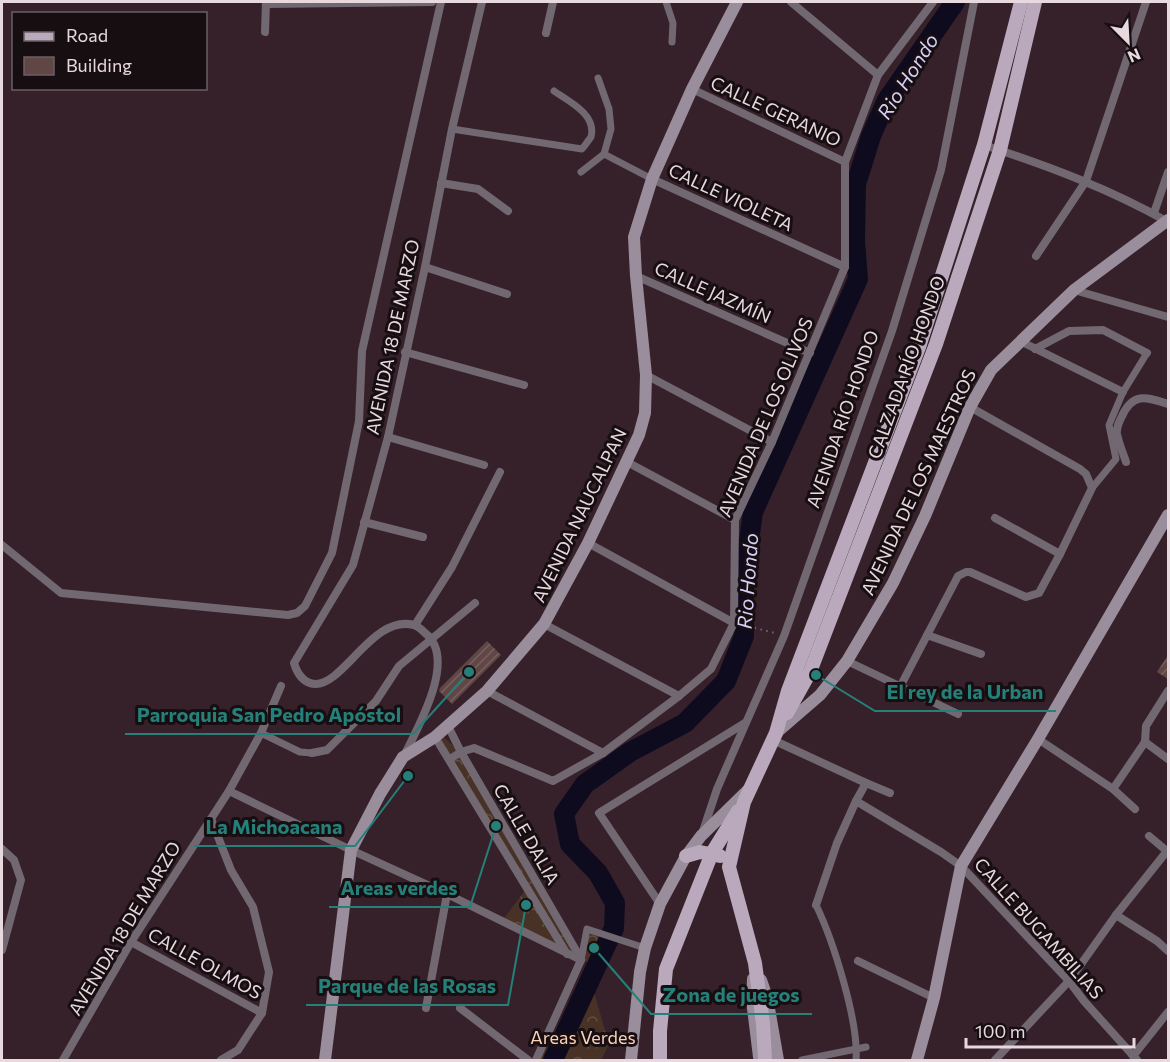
<svg xmlns="http://www.w3.org/2000/svg" width="1170" height="1062" font-family="Commissioner,sans-serif">
<style>
.forest{fill:url(#forest-crowns)}
.lines{fill:none;stroke-linecap:round;stroke-linejoin:round}
.river{stroke:#0f0b1f;stroke-width:20}
.building{fill:url(#building-hatch)}
.path{stroke:#79666e;stroke-width:2;stroke-dasharray:1.5 4.5;stroke-linecap:butt}
.pedestrian{stroke:#716872;stroke-width:7}
.minor{stroke:#716872;stroke-width:8}
.secondary{stroke:#9a8d9c;stroke-width:12}
.primary{stroke:#baa8bd;stroke-width:14}
.labels{text-anchor:middle;dominant-baseline:central;stroke-width:6;stroke-linejoin:round;paint-order:stroke}
.street-label{font-size:18px;fill:#e8d9df;stroke:#170e12}
.park-label{font-size:18px;fill:#fbd1b9;stroke:#170e12}
.water-label{font-size:20px;font-style:italic;fill:#d5d0f9;stroke:#170e12}
.leader{fill:none;stroke:#258079;stroke-width:2}
.callout-dot{fill:#258079;stroke:#170e12;stroke-width:2}
.callout-label{font-size:20px;text-anchor:middle;font-weight:bold;fill:#258079;stroke:#170e12;stroke-width:6;stroke-linejoin:round;paint-order:stroke}
</style>
<defs>
<pattern id="forest-crowns" width="20" height="18" patternUnits="userSpaceOnUse" patternTransform="scale(1.5)"><rect width="20" height="18" fill="#483225"/><path d="M2 6a3 3 0 1 1 6 0M12 15a3 3 0 1 1 6 0" fill="none" stroke="#624f44"/></pattern>
<pattern id="building-hatch" width="6" height="6" patternUnits="userSpaceOnUse" patternTransform="scale(1.5)"><rect width="6" height="6" fill="#604644"/><path d="M-1 1l2-2M0 6l6-6M5 7l2-2" fill="none" stroke="#77605f"/></pattern>
</defs>
<rect width="100%" height="100%" fill="#36212a"/>
<g class="forest">
<polygon points="438,732 461,753 581,959 587,929 609,936 597,965 581,960 502,921 527,888 452,764"/>
<polygon points="590,979 609,1044 601,1060 538,1060 585,993"/>
</g>
<g class="lines">
<polyline class="river" points="553,1060 614,928 615,903 598,873 570,844 564,814 585,784 630,752 685,723 726,681 744,636 744,577 753,512 858,279 855,241 856,184 871,136 887,100 955,2"/>
</g>
<g class="building">
<polygon points="487,641 501,655 452,704 439,691 440,688"/>
<polygon points="1168,655 1168,679 1157,672"/>
</g>
<g class="lines">
<polyline class="path" points="743,625 775,633"/>
<g class="pedestrian">
<polyline points="666,2 673,23 672,42"/>
<path d="M452 129 582 149C585 145 589 140 591 137 597 114 568 101 554 91"/>
<polyline points="604,154 652,179"/>
<polyline points="581,172 604,154 611,129 609,109 598,78"/>
<polyline points="1092,488 1116,459 1109,425 1123,392 1147,353"/>
<polyline points="261,733 300,752 312,753"/>
<path d="M816 905C833 940 859 1022 856 1060"/>
<polyline points="581,960 587,929 645,948"/>
<polyline points="802,1060 866,1047"/>
</g>
<g class="minor">
<polyline points="791,2 878,75"/>
<polyline points="266,4 432,2"/>
<polyline points="265,32 266,2"/>
<polyline points="546,33 553,2"/>
<polyline points="692,89 845,162"/>
<path d="M984 145C1048 166 1110 189 1168 222"/>
<polyline points="652,179 845,267"/>
<polyline points="441,183 478,189 508,211"/>
<polyline points="1154,213 1168,172"/>
<polyline points="1036,256 1086,181 1146,2"/>
<polyline points="425,267 507,294"/>
<polyline points="636,276 810,353"/>
<polyline points="1074,290 1168,317"/>
<polyline points="1020,341 1123,392"/>
<polyline points="1035,349 1069,331 1103,330 1147,353"/>
<polyline points="405,352 524,385"/>
<polyline points="646,375 772,442"/>
<polyline points="388,437 484,465"/>
<polyline points="627,462 735,520"/>
<path d="M1126 462C1123 453 1119 444 1117 434 1116 428 1119 422 1122 416 1133 392 1146 397 1168 404"/>
<polyline points="995,518 1060,554"/>
<polyline points="364,522 423,537"/>
<polyline points="588,543 734,623"/>
<polyline points="2,545 61,593 288,615 297,613 305,606 332,553 359,421 362,351 441,2"/>
<polyline points="544,624 679,696"/>
<polyline points="415,625 452,567 500,472"/>
<polyline points="927,635 981,654"/>
<polyline points="847,661 958,714"/>
<polyline points="900,687 958,576 966,572 970,572 1026,597 1039,593 1060,554 1092,488 1086,474 1080,469 970,407"/>
<polyline points="487,691 603,753"/>
<polyline points="447,724 461,752 581,959"/>
<polyline points="435,737 567,954"/>
<polyline points="1038,739 1113,789 1135,809"/>
<polyline points="773,740 866,783 856,801 941,852 961,866 1069,981 1084,1001 1137,1060"/>
<polyline points="1145,742 1168,759"/>
<polyline points="312,753 327,750 376,701 399,666 475,603"/>
<path d="M404 756C418 727 458 658 425 633 422 630 418 626 414 625 373 614 344 685 315 684 303 683 297 673 294 663L353 565 388 437 425 267 452 129 482 2"/>
<polyline points="450,759 461,752 474,748 553,781 603,753 679,696 711,669 734,623 735,520 772,442 845,267 845,162 878,75 933,2"/>
<polyline points="866,783 890,793"/>
<polyline points="1113,789 1145,742 1146,726 1168,691"/>
<polyline points="229,791 351,850 447,894 581,960"/>
<polyline points="211,819 231,870 253,907 269,972 262,1013 238,1050 221,1060"/>
<polyline points="702,834 717,789 784,636 892,331 941,170 974,2"/>
<polyline points="1149,836 1168,852"/>
<polyline points="2,849 14,860 21,880 2,950"/>
<polyline points="660,904 599,813 745,723"/>
<polyline points="816,905 837,843 856,801"/>
<polyline points="1116,915 1157,941 1168,951"/>
<polyline points="131,942 262,1013"/>
<polyline points="858,961 934,998"/>
<polyline points="426,1008 447,894"/>
<polyline points="460,1008 528,1060"/>
<polyline points="1133,1056 1168,1012"/>
<polyline points="63,1060 131,942 229,791 261,733 281,686"/>
<polyline points="536,1060 581,960"/>
<polyline points="995,1060 1069,981 1116,915 1167,851"/>
</g>
<g class="secondary">
<polyline points="776,733 820,695 847,661 893,583 925,516 970,407 991,370 1074,290 1168,220"/>
<polyline points="753,979 752,1000 759,1057"/>
<polyline points="761,980 767,997 778,1060"/>
<polyline points="325,1060 351,850 380,794 403,757 435,737 487,691 544,624 588,543 639,435 645,413 646,375 636,276 634,237 652,179 692,89 737,2"/>
<polyline points="631,1060 640,972 645,948 660,904 686,856 701,836 748,790"/>
<polyline points="917,1060 934,998 961,866 1038,739 1168,515"/>
</g>
<g class="primary">
<polyline points="787,713 810,672 936,344 1000,150 1035,2"/>
<polyline points="686,856 700,852 720,856"/>
<polyline points="660,1060 660,1031 666,969 712,853 738,811"/>
<polyline points="765,1060 763,1024 755,963 729,867 744,802 776,733 788,691 919,347 984,145 1021,2"/>
</g>
</g>
<g class="labels">
<g class="street-label">
<text transform="translate(776 111) rotate(25)">CALLE GERANIO</text>
<text transform="translate(731 197) rotate(25)">CALLE VIOLETA</text>
<text transform="translate(713 292) rotate(24)">CALLE JAZMÍN</text>
<text transform="translate(392 337) rotate(-78)">AVENIDA 18 DE MARZO</text>
<text transform="translate(906 367) rotate(-70)">CALZADA RÍO HONDO</text>
<text transform="translate(765 417) rotate(-67)">AVENIDA DE LOS OLIVOS</text>
<text transform="translate(842 419) rotate(-71)">AVENIDA RÍO HONDO</text>
<text transform="translate(918 482) rotate(-65)">AVENIDA DE LOS MAESTROS</text>
<text transform="translate(579 515) rotate(-64)">AVENIDA NAUCALPAN</text>
<text transform="translate(527 834) rotate(60)">CALLE DALIA</text>
<text transform="translate(124 928) rotate(-59)">AVENIDA 18 DE MARZO</text>
<text transform="translate(1039 928) rotate(48)">CALLE BUGAMBILIAS</text>
<text transform="translate(205 963) rotate(29)">CALLE OLMOS</text>
</g>
<g class="park-label">
<text x="583" y="1037">Areas Verdes</text>
</g>
<g class="water-label">
<text transform="translate(907 76) rotate(-58)">Rio Hondo</text>
<text transform="translate(747 581) rotate(-86)">Rio Hondo</text>
</g>
</g>
<path class="leader" d="M816 675L875 711H1056M469 672L413 734H125M408 776L355 846H194M496 826L470 907H329M526 905L508 1005H306M594 948L651 1014H812"/>
<g class="callout-dot">
<circle cx="816" cy="675" r="6"/>
<circle cx="469" cy="672" r="6"/>
<circle cx="408" cy="776" r="6"/>
<circle cx="496" cy="826" r="6"/>
<circle cx="526" cy="905" r="6"/>
<circle cx="594" cy="948" r="6"/>
</g>
<g class="callout-label">
<text x="965" y="699">El rey de la Urban</text>
<text x="269" y="722">Parroquia San Pedro Apóstol</text>
<text x="274" y="834">La Michoacana</text>
<text x="399" y="895">Areas verdes</text>
<text x="407" y="993">Parque de las Rosas</text>
<text x="731" y="1002">Zona de juegos</text>
</g>
<rect width="1170" height="1062" fill="none" stroke="#e8d9df" stroke-width="6"/>
<rect x="12" y="12" width="195" height="78" fill="#170e12" stroke="#6b5f64" stroke-width="1.5"/>
<rect x="24" y="32" width="30" height="9" fill="#baa8bd" stroke="#6b5f64" stroke-width="1.5"/>
<text x="66" y="42" font-size="18" fill="#e8d9df">Road</text>
<rect x="24" y="57" width="30" height="18" fill="#604644" stroke="#6b5f64" stroke-width="1.5"/>
<text x="66" y="72" font-size="18" fill="#e8d9df">Building</text>
<g transform="translate(1128 42) rotate(156)" stroke="#170e12" stroke-width="4.5" paint-order="stroke">
<path d="M0-4.5L10 22L0 15L-10 22Z" fill="#e8d9df"/>
<text y="-9" font-size="16" font-weight="bold" text-anchor="middle" fill="#e8d9df">N</text>
</g>
<path d="M966 1038v9h168v-9" fill="none" stroke="#e8d9df" stroke-width="3"/>
<text x="975" y="1038" font-size="18" fill="#e8d9df" stroke="#170e12" stroke-width="4.5" paint-order="stroke">100 m</text>
</svg>
